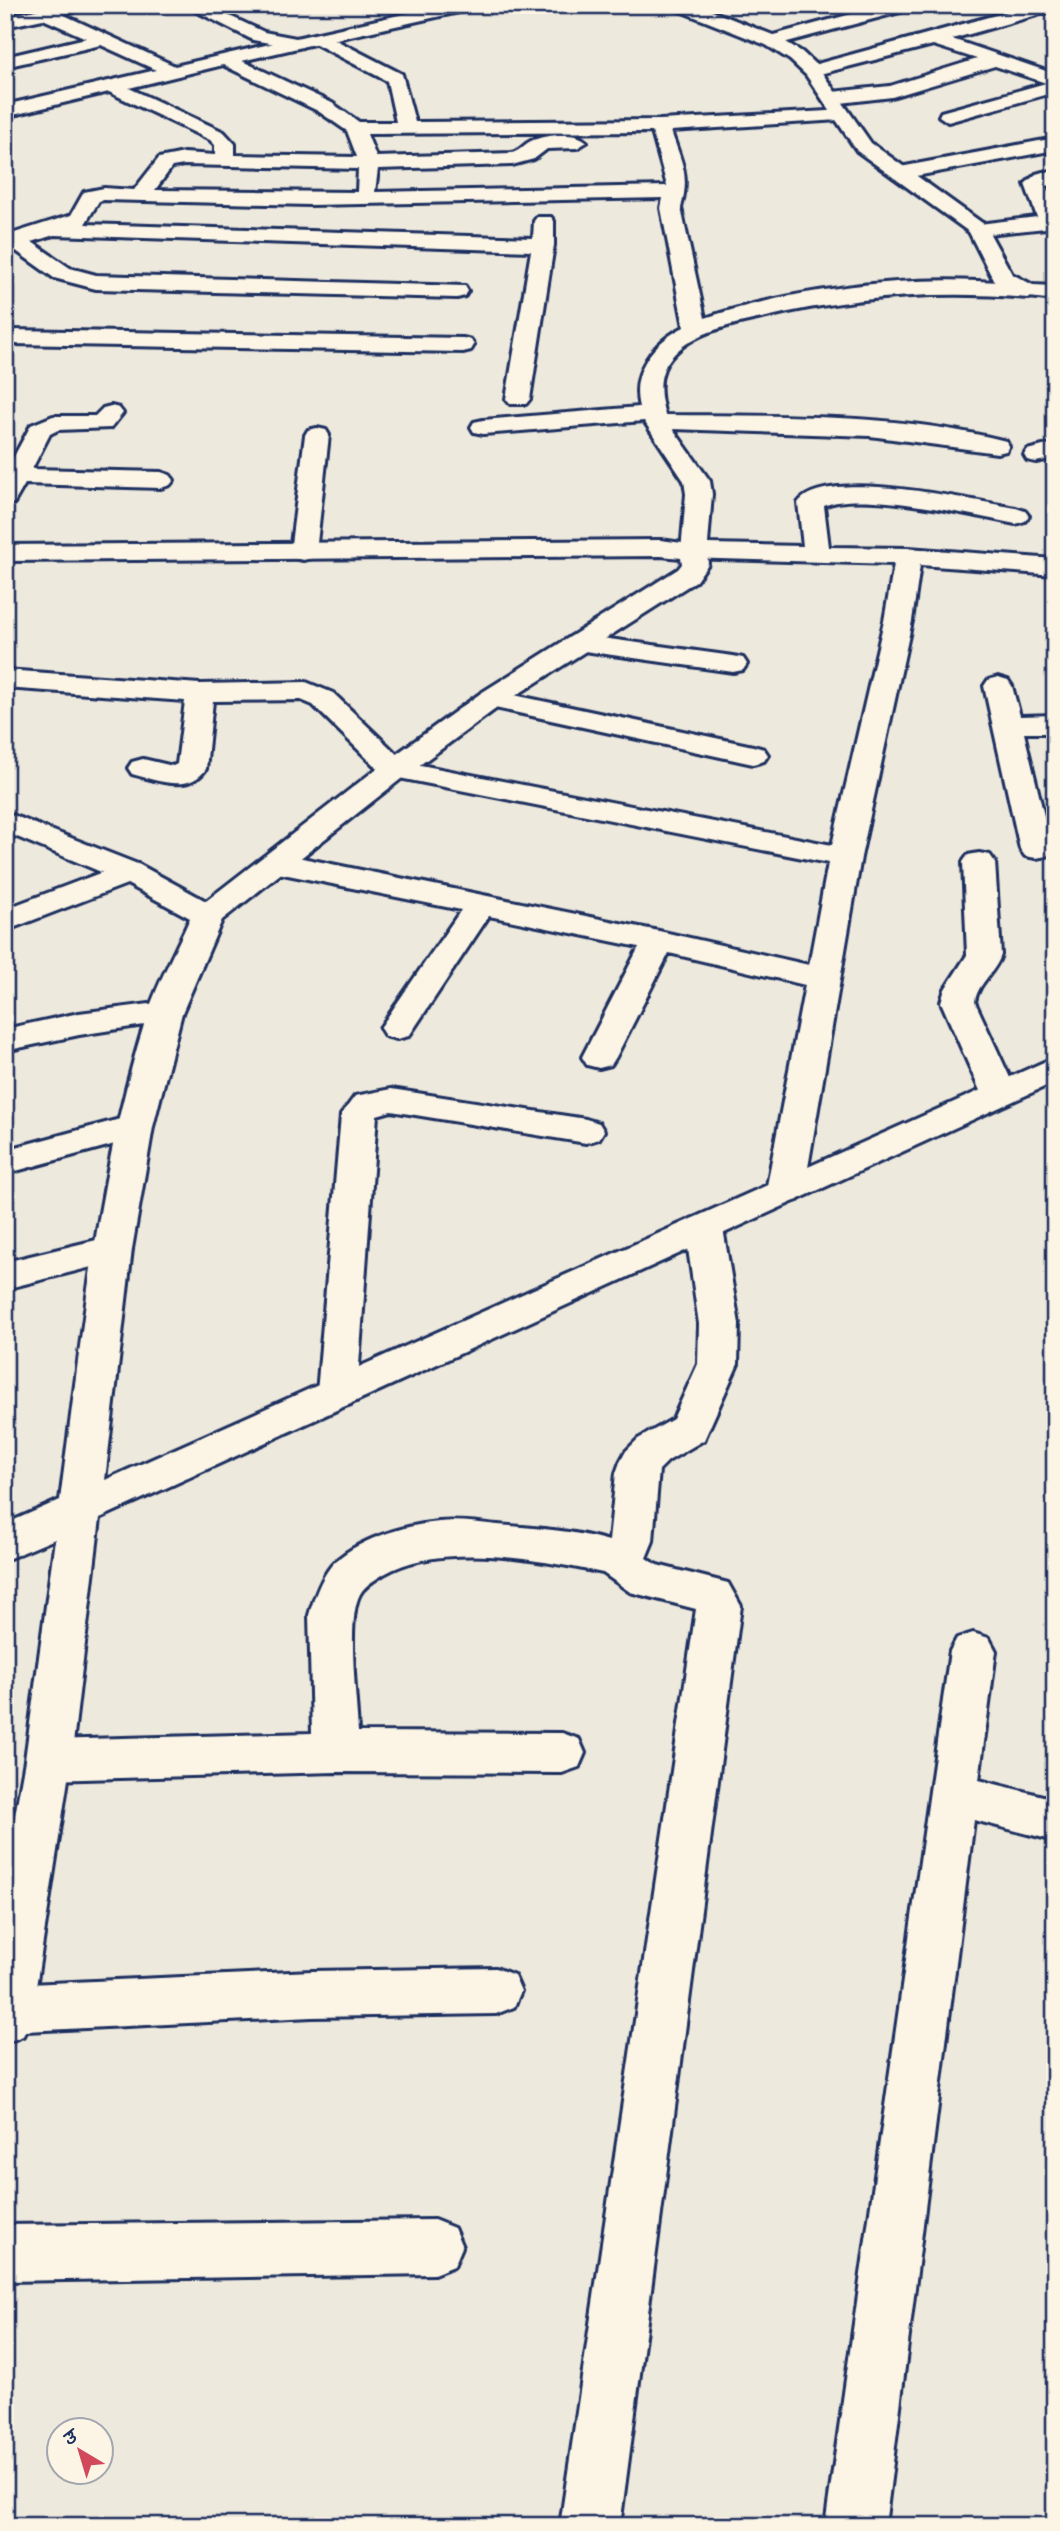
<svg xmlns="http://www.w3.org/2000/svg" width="1060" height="2531" font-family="Kalam,'Playpen Sans Deva',sans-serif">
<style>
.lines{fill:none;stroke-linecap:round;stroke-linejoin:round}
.street-casing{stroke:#1b2f5e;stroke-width:6}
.secondary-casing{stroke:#1b2f5e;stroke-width:6}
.street{fill:#fcf5e5;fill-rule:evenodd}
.secondary{fill:#fcf5e5;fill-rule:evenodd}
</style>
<rect width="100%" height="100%" fill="#eee9dd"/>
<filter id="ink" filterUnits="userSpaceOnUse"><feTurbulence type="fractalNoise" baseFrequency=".0143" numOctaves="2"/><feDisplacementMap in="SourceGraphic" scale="14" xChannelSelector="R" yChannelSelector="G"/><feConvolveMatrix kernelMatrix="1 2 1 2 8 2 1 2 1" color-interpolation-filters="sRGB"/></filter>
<g filter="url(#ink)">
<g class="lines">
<defs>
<g id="street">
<path d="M57 5H75L77 8 74 12 62 14 175 66 296 38 302 39 305 43 302 47 242 61 332 103 359 122H396L387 81 314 43 311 39 314 35H326L402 74 415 122 660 120 846 110 848 114 839 120 671 131C682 164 690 174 681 208L705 318C786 291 891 277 977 281 996 282 1017 282 1036 286L1039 291 1036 296 1028 298C938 290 850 297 762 318 729 325 687 333 667 363 657 379 660 398 665 415 778 416 896 413 1006 441L1009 446 1006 451 997 453 870 436 673 429 710 481 712 494 708 544 803 546 798 503C824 466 975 501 1016 508L1025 511 1029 516 1025 521 1016 524C975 516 859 489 824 506L829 547 908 548 1055 559V575L920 565 912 621 861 857 804 1191 798 1200 785 1204 772 1200 766 1191 805 985 669 953 616 1057 611 1065 599 1068 587 1065 582 1057 639 947 489 916 409 1036 397 1039 385 1036 380 1028 461 910 278 873 267 870 262 863 267 856 278 853 659 931 809 965 828 863 384 775 313 705 301 700 213 701 206 769C189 794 156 780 132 774L128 768 132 762 143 759 173 766 177 764 185 701 5 688V670L200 684 306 682 333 693 405 762 832 845 884 621 894 564 685 558 681 552 686 494 684 481 644 421 483 434 474 432 471 427 474 422 483 420 639 407C630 371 654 342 684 327L661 208 663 198 310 205 104 200 99 201 85 224 533 238 534 221 537 217H551L554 221V245L530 399 526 404H510L506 399 531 251 54 235 32 242 70 268 96 275 465 286 468 291 465 296 457 298 96 289 54 278 12 248 5 249V236L71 215 84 192 104 188 134 190 159 158 184 153 215 155V145L210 140 109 92 5 117V105L156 70 101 45 5 67V57L86 38 43 19 5 27V17ZM223 65 318 111 347 131 357 157 235 155V144L224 132 129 88ZM652 132 667 186 375 192 378 169 512 165 534 159 547 149 577 148 587 142C577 131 544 135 531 141 523 145 520 151 512 153L376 157 367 134ZM184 165 358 169 357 192 155 190 172 167Z"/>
<polygon points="885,5 913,5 911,9 772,46 763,41 766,37"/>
<polygon points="1032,5 1055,5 1055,10 952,39 1055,74 1055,92 948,122 939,116 941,112 1046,83 995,66 892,97 832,104 823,98 832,92 890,86 977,59 933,45 812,76 803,71 806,67"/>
<polygon points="1055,138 1055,150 900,179 893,177 890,173 893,169 900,167"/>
<polygon points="1043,172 1055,172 1055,184 1046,186 1055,210 1055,227 978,235 971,233 968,229 971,225 1037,217 1025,184 1036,174"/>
<polygon points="11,330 463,338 471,340 474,345 471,350 463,352 11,344 5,342 5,332"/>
<polygon points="111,406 119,408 123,413 111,428 58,430 50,434 32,469 161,472 170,475 174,480 170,485 161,488 25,484 14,503 5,506 5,473 31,425 53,416 95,416 103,408"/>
<polygon points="317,428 326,430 329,435 316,552 312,558 303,560 294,558 290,552 305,435 308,430"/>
<polygon points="1055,443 1055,458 1036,462 1027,460 1024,455 1027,450"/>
<polygon points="580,635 733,656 743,658 747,664 743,670 733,672 570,649 566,643 570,637"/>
<polygon points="998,677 1008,680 1012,686 1020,716 1055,715 1055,733 1024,733 1052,849 1047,856 1036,858 1025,856 1020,849 984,686 988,680"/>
<polygon points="491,690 753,746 764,749 768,755 764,761 753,764 481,705 477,699 481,693"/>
<path d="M979 853 990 855 995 862 1001 955C995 973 977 984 975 1002L1017 1093 1012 1101 999 1104 986 1101 981 1093 941 1002 945 989 967 955 963 862 968 855Z"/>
<polygon points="129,862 140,865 145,872 140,879 5,931 5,909"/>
<polygon points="165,1002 177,1006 182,1013 177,1020 79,1035 5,1051 5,1029 79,1013"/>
<polygon points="391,1089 586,1119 599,1123 604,1131 599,1139 586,1143 391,1111 377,1115 357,1393 351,1404 337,1408 323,1404 317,1393 341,1115 355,1096"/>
<polygon points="135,1115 148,1119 153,1127 148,1135 5,1174 5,1150"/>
<path d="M704 1215 717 1219 723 1228 739 1324 738 1364 704 1440 668 1461 659 1470 653 1541 646 1558 657 1565 728 1583 741 1606 620 2526H560L696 1609 630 1592 603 1573 588 1570C529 1558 438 1543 384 1574 376 1579 365 1585 360 1594 346 1619 357 1701 358 1732L562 1733 579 1739 585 1753 579 1767 562 1773 336 1772 48 1780 31 1774 25 1760 31 1746 48 1740 312 1733 309 1615C314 1598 320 1580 331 1566 354 1540 405 1525 439 1522 459 1520 478 1523 498 1525 535 1528 573 1530 609 1541L616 1473 620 1462 626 1451 638 1439 673 1419 698 1364 699 1324 685 1228 691 1219Z"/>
<polygon points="113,1236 127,1240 132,1249 127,1258 5,1289 5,1262"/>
<polygon points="973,1633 989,1638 996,1651 979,1780 1055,1799 1055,1841 974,1820 885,2526 825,2526 950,1651 957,1638"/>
<polygon points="496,1968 514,1975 521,1991 514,2007 496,2014 312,2017 5,2032 7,1985 312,1971"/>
<polygon points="434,2220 454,2228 462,2247 454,2266 434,2274 5,2281 5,2225"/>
</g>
<g id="secondary">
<polygon points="184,5 206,5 264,32 296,38 444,5 476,5 468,10 296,48 253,40"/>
<polygon points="673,5 697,5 778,37 802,52 818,67 871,143 985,225 1012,274 1033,285 1055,286 1055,300 1020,296 995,283 969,232 857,151 806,75 790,60 766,45 675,9"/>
<path d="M661 540 703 546 707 552 708 564 696 581 501 705 406 775 222 920 182 1013 153 1127 132 1249 105 1480 1055 1057V1082L100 1518 71 1760 31 2019 23 2036 5 2043V1871L25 1760 55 1539 5 1560V1524L60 1500C82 1337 97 1172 147 1015 158 982 176 950 190 918L118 879 5 832V812L140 865 206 901 384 763 481 693 678 569 682 564 681 558 661 556 5 561V545Z"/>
</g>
</defs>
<use href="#street" class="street-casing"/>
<use href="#secondary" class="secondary-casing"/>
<use href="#street" class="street"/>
<use href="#secondary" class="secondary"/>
</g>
</g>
<rect width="1060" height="2531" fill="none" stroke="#fcf5e5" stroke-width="28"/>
<rect x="14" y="14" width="1032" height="2503" fill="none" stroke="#1b2f5e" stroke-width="2.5" filter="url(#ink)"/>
<g transform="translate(80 2451) rotate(322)"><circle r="33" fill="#fcf5e5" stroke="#a2a6af" stroke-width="2"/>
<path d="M0-5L12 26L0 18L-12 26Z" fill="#d1495b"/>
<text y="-10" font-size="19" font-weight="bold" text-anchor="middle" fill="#1b2f5e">उ</text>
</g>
</svg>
